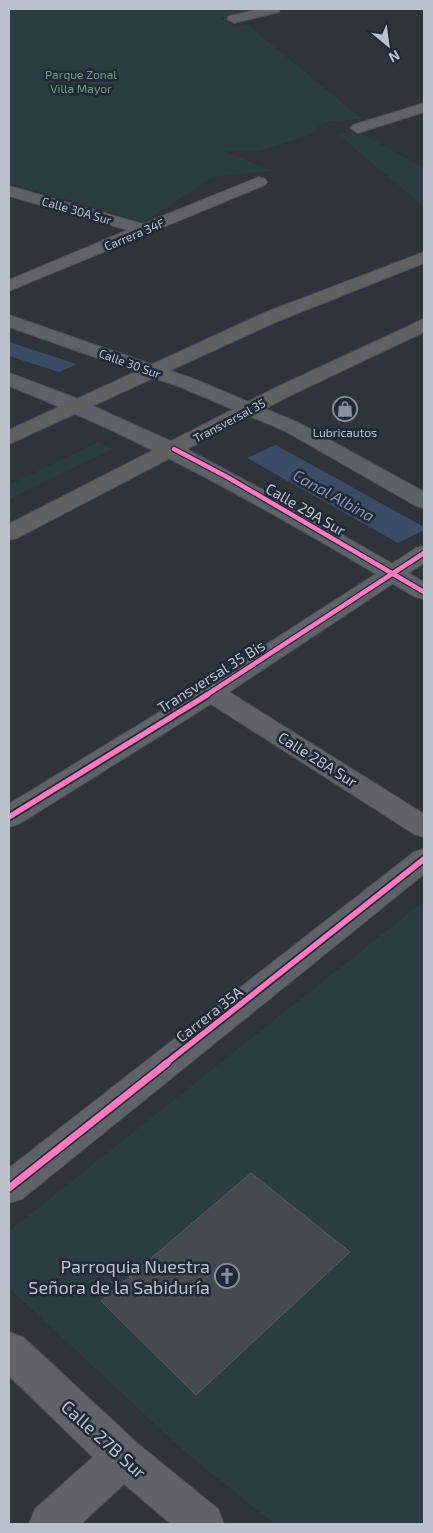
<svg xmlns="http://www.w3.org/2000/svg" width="433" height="1533" font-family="'Exo 2',sans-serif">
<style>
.green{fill:#2b3d42}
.water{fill:#3d4c66}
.building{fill:#454a51;stroke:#575b63}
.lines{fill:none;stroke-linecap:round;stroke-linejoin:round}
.street-casing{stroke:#4b4e55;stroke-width:2}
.secondary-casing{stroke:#4b4e55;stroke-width:2}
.highway-casing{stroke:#4b5057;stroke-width:2}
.street{fill:#5f626a;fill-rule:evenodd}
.secondary{fill:#5d6169;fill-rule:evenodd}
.highway{fill:#5f6163;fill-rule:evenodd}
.cycleway-far2-casing{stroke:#212937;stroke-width:7}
.cycleway-far1-casing{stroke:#212937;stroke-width:9}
.cycleway-casing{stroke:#212937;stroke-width:10}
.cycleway-far2{stroke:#fd7abc;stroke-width:4.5}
.cycleway-far1{stroke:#fd7abc;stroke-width:5.5}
.cycleway{stroke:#fd7abc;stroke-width:7}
.labels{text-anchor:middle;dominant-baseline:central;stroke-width:5;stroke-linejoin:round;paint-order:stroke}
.far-park-label{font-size:12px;fill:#729c7e;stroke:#212937}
.far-street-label{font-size:12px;fill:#bac0cc;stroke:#212937}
.far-poi-label{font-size:12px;fill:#bac0cc;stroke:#212937}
.street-label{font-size:15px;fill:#bac0cc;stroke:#212937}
.water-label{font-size:16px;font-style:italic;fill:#8394b2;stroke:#212937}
.near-poi-label{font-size:18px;fill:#bac0cc;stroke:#212937;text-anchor:end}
.near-street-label{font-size:18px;fill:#bac0cc;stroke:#212937}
</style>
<rect width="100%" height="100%" fill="#2e333c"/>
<g class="green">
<polygon points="9,9 255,9 221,18 234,27 248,25 362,119 324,122 310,135 259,151 224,151 271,171 213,177 144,222 9,183"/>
<polygon points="355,130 424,168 424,207 338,134"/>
<polygon points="98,442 113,449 9,499 9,485"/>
<polygon points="424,901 424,1524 275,1524 187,1454 9,1288 9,1231"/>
</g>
<g class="water">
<polygon points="9,342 77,364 59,372 9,356"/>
<polygon points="276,445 424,527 424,530 398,543 247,458"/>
</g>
<polygon class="building" points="251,1173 350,1252 196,1395 101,1301"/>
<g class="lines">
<defs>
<g id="street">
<polygon points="260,9 280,9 279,12 234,23 227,19 229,16"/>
<polygon points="424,103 424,112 358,133 350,128 353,125"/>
<polygon points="259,177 265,179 267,182 265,185 9,291 9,280 128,230 9,196 9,186 143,224"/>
<polygon points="424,546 424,563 229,692 424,814 424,837 414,834 211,704 19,824 9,827 9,804 202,686 416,548"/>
<polygon points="424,849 424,874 22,1199 9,1203 9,1168 414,852"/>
<polygon points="9,1332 23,1337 137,1443 218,1509 224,1524 171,1524 124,1484 81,1524 29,1524 35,1509 93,1457 9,1376"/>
</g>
<g id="secondary">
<polygon points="9,315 194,379 299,423 424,492 424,508 416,506 285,431 180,387 9,327"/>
<path d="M9 373 71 396 177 444 280 499 424 582V599L415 597C284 519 152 442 9 386Z"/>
</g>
<g id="highway">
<polygon points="424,252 424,263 278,321 9,444 9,430 264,313"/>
<polygon points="424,319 424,332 289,396 17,538 9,540 9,524 275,388"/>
</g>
</defs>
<use href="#street" class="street-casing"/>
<use href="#secondary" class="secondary-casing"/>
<use href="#highway" class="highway-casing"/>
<use href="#street" class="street"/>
<use href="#secondary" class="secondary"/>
<use href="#highway" class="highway"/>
<defs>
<g id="cycleway-far2">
<polyline points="174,449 229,478 424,592"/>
<polyline points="205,696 424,553"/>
</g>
<g id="cycleway-far1">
<polyline points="9,817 207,695"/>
<polyline points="165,1064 424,859"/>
</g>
<polyline id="cycleway" points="9,1188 167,1063"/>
</defs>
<use href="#cycleway-far2" class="cycleway-far2-casing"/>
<use href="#cycleway-far1" class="cycleway-far1-casing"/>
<use href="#cycleway" class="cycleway-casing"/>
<use href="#cycleway-far2" class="cycleway-far2"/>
<use href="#cycleway-far1" class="cycleway-far1"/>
<use href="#cycleway" class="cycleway"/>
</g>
<defs>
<symbol id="shop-ring" viewBox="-11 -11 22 22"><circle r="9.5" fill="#212937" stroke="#898f9a" stroke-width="1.5"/><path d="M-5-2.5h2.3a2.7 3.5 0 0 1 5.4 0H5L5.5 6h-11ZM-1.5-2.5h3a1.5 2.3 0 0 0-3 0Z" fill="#898f9a"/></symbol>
<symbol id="church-ring" viewBox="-11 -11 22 22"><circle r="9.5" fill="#212937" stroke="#898f9a" stroke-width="1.5"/><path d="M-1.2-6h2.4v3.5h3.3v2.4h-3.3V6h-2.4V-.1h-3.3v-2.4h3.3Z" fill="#898f9a"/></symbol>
</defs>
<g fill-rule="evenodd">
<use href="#shop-ring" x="331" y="395" width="28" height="28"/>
<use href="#church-ring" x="213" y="1262" width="28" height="28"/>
</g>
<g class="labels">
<g class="far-park-label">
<text x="81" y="74">Parque Zonal<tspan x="81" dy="14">Villa Mayor</tspan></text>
</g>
<g class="far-street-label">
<text transform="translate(77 210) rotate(16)">Calle 30A Sur</text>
<text transform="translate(134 234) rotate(-23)">Carrera 34F</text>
<text transform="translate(130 363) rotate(20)">Calle 30 Sur</text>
<text transform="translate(229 420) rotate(-28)">Transversal 35</text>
</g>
<g class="far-poi-label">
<text x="345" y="432">Lubricautos</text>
</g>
<g class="street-label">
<text transform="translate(306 509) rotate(30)">Calle 29A Sur</text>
<text transform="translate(211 676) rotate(-32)">Transversal 35 Bis</text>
<text transform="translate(318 759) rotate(32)">Calle 28A Sur</text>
<text transform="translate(209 1014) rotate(-38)">Carrera 35A</text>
</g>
<g class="water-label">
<text transform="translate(334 495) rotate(29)">Canal Albina</text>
</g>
<g class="near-poi-label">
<text x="210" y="1266">Parroquia Nuestra<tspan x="210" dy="21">Señora de la Sabiduría</tspan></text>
</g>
<g class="near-street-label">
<text transform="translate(104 1439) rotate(42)">Calle 27B Sur</text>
</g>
</g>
<rect width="433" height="1533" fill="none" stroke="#bac0cc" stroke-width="20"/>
<g transform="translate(388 45) rotate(151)" stroke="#212937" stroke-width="4" paint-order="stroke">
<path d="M0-4L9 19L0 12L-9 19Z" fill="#bac0cc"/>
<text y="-8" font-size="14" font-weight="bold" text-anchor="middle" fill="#bac0cc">N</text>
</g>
</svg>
